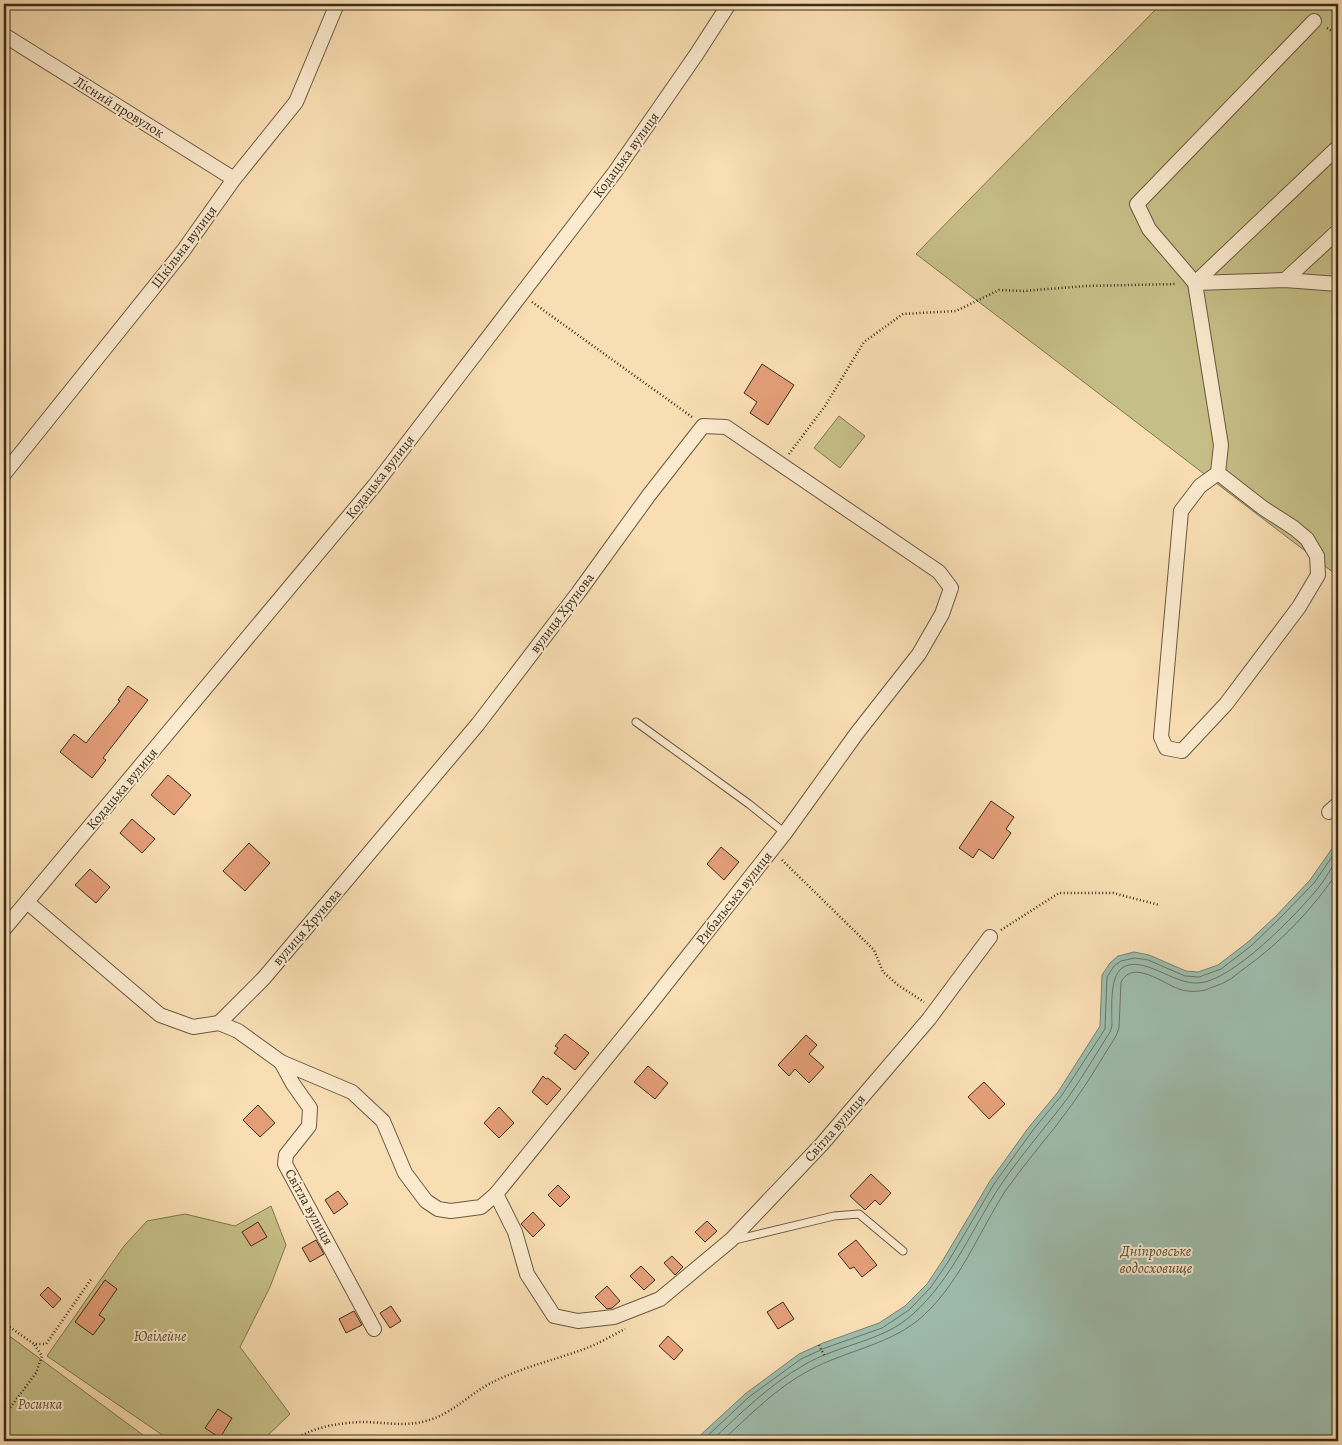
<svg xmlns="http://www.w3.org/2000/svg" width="1342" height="1445" font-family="Alegreya,serif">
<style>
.green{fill:#c6bf87;stroke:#807651}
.water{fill:#9ebcac;stroke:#768372}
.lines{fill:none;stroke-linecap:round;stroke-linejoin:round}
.shore{stroke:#6c7464;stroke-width:1}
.building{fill:#e39e78;stroke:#3b2d1b}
.lane-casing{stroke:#6a5941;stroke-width:9}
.street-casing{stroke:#6a5941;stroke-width:16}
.path{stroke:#3b2d1b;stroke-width:2.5;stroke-dasharray:1 2.5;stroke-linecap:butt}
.lane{stroke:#fbeace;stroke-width:7}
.street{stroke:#fbeace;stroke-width:14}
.labels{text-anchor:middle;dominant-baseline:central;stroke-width:4;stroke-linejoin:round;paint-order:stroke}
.street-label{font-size:14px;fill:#3b2d1b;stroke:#fbeace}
.park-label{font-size:14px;font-style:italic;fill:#574a31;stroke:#fbeace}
.water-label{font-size:15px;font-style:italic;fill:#54513f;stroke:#fbeace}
</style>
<rect width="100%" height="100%" fill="#f9deb3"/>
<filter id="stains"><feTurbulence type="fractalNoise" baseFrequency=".004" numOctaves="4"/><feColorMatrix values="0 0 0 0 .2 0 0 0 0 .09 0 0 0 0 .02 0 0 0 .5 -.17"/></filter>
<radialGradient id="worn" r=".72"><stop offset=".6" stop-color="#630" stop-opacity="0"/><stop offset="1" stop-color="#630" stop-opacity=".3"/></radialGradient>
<g class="green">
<polygon points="1161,4 1338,4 1338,576 916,254"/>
<polygon points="839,416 865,436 840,468 814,448"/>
<polygon points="271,1206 286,1245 270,1287 240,1347 290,1414 262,1441 171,1441 47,1356 124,1246 147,1221 185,1214 235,1226"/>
<polygon points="4,1332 151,1441 4,1441"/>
</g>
<polygon class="water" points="1338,840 1338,1441 694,1441 745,1394 799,1354 823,1343 879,1323 905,1306 927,1284 943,1260 990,1181 1029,1127 1058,1092 1100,1026 1102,975 1110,963 1118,956 1134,952 1149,955 1186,971 1198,972 1218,965 1248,942 1276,916 1310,880"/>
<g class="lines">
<g class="shore">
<polyline points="702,1441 749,1397 801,1359 825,1348 882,1328 909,1310 931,1287 948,1262 994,1184 1033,1130 1062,1095 1105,1029 1107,977 1114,966 1121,961 1135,958 1148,960 1185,976 1199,977 1221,969 1251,946 1279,919 1314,883 1338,848"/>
<path d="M711 1441C740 1414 769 1385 804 1365 839 1344 883 1342 913 1314 952 1279 972 1229 1000 1186 1021 1155 1045 1128 1067 1099 1082 1078 1096 1054 1110 1032L1112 1026C1112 1012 1109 977 1122 968 1142 954 1174 985 1198 983 1232 982 1298 913 1319 887 1326 878 1332 867 1338 858"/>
<path d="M722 1441C749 1416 777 1387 810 1370 845 1351 885 1346 917 1321 958 1288 978 1233 1006 1190 1027 1160 1052 1133 1073 1103 1089 1081 1102 1058 1116 1036L1119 1028 1121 982C1133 959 1162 983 1179 989 1186 992 1198 992 1205 990 1212 987 1220 985 1227 981 1233 978 1239 972 1245 968 1281 942 1314 908 1338 871"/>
</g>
</g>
<g class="building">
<polygon points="762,364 794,385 768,425 750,413 757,402 744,393"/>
<polygon points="128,686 148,700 103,758 106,760 92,778 60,752 74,734 86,743 120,701 118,700"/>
<polygon points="168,775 191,795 174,815 151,795"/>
<polygon points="991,801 1014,817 1006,829 1011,833 993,859 979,849 973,858 959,848"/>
<polygon points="132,819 155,839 142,853 120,833"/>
<polygon points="249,843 270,863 245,891 223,871"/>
<polygon points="721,847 739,862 724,880 707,864"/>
<polygon points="90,869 110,887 96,903 75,885"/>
<polygon points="565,1034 589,1053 575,1070 554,1053 558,1048 555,1046"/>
<polygon points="806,1035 817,1045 809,1054 824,1067 809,1083 795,1069 789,1076 778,1065"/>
<polygon points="648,1066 668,1083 655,1099 634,1082"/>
<polygon points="543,1076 546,1079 548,1078 561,1089 547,1105 532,1092"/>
<polygon points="984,1082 1005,1104 989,1119 968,1097"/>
<polygon points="258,1105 275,1123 260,1137 243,1120"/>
<polygon points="499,1107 514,1123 499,1138 484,1123"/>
<polygon points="871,1174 891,1193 880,1205 875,1200 865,1210 850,1196"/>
<polygon points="558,1185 570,1197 560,1207 548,1195"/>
<polygon points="338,1191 348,1204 334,1214 325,1200"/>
<polygon points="533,1212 545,1225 533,1237 521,1224"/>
<polygon points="707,1221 717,1231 705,1242 695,1232"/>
<polygon points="258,1222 267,1237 251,1246 242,1232"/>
<polygon points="316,1240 324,1254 310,1262 302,1248"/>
<polygon points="856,1240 877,1265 862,1277 854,1267 850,1269 838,1254"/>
<polygon points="672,1256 683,1267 675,1275 664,1263"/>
<polygon points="641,1266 655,1280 644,1290 630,1276"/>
<polygon points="105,1280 117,1289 99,1315 105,1319 93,1335 75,1322"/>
<polygon points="607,1286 620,1301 612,1308 607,1309 595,1297"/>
<polygon points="48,1287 61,1299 53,1308 40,1295"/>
<polygon points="783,1302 794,1319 778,1329 767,1312"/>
<polygon points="391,1306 401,1321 390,1328 380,1313"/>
<polygon points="354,1311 362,1325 346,1333 339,1319"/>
<polygon points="668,1336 683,1350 674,1360 659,1346"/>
<polygon points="218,1409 232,1418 220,1438 205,1428"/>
</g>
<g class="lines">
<defs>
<g id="lane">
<polyline points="636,722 749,804 785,833"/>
<polyline points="735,1240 834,1216 859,1214 903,1251"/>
</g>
<g id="street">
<polyline points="4,35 234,179"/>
<polyline points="1285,280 1338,231"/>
<polyline points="1195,283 1338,147"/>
<polyline points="1195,283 1285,280 1338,284"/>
<polygon points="703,426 726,427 939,572 951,588 942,614 919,654 857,733 785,833 647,1008 496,1194 481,1207 451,1211 438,1209 426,1201 405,1173 383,1121 352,1092 281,1062 238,1031 219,1023 264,978 478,724 578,593 649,495"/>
<polyline points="1218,473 1263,508 1294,528 1307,539 1317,556 1318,575 1299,607 1226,704 1182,751 1166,748 1161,737 1181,511 1200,486 1218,473 1221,445 1195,283 1149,229 1137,204 1314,21"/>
<polyline points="4,474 183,251 234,179 296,102 337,4"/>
<polyline points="1329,812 1338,804"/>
<polyline points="27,902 160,1015 193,1027 219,1023"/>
<polyline points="4,929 375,485 615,172 696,55 729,4"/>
<polyline points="281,1062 293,1084 310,1108 309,1126 286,1155 285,1164 374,1329"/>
<polyline points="496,1194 515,1232 527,1274 554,1316 578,1321 614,1317 660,1299 731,1240 822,1144 929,1019 990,937"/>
</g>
</defs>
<use href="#lane" class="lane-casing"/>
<use href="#street" class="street-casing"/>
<g class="path">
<polyline points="1327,28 1338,35"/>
<polyline points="532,302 692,417"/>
<polyline points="789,454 825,406 864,342 903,314 956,311 999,290 1023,291 1086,286 1176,284"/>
<polyline points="782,860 874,950 883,972 898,985 924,1002"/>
<polyline points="1001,930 1059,893 1113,893 1159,905"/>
<polyline points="4,1323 34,1344 46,1344 92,1278"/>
<polyline points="819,1345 824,1355"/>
<polyline points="4,1416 36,1373 42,1356 34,1344"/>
<path d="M293 1441C312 1427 338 1423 362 1422 383 1422 405 1427 426 1421 452 1414 468 1395 491 1383 522 1367 555 1360 587 1348 600 1343 613 1335 625 1329"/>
</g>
<use href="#lane" class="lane"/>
<use href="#street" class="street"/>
</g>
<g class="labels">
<g class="street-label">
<text transform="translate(119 107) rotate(32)">Лісний провулок</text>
<text transform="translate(626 155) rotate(-54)">Кодацька вулиця</text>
<text transform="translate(184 247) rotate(-53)">Шкільна вулиця</text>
<text transform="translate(380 477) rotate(-52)">Кодацька вулиця</text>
<text transform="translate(562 613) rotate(-53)">вулиця Хрунова</text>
<text transform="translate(122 789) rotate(-50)">Кодацька вулиця</text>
<text transform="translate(734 898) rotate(-52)">Рибальська вулиця</text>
<text transform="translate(307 927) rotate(-49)">вулиця Хрунова</text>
<text transform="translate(835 1128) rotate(-49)">Світла вулиця</text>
<text transform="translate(309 1207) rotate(61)">Світла вулиця</text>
</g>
<g class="park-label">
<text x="160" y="1336">Ювілейне</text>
<text x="40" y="1404">Росинка</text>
</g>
<g class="water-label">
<text x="1156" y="1251">Дніпровське<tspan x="1156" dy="17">водосховище</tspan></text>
</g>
</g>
<rect width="1342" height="1445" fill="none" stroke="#f9deb3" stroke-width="20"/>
<rect x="5" y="5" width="1332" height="1435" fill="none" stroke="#3b2d1b" stroke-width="2.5"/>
<rect x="10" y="10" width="1322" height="1425" fill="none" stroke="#3b2d1b"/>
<rect width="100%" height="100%" filter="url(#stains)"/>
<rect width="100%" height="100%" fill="url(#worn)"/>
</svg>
